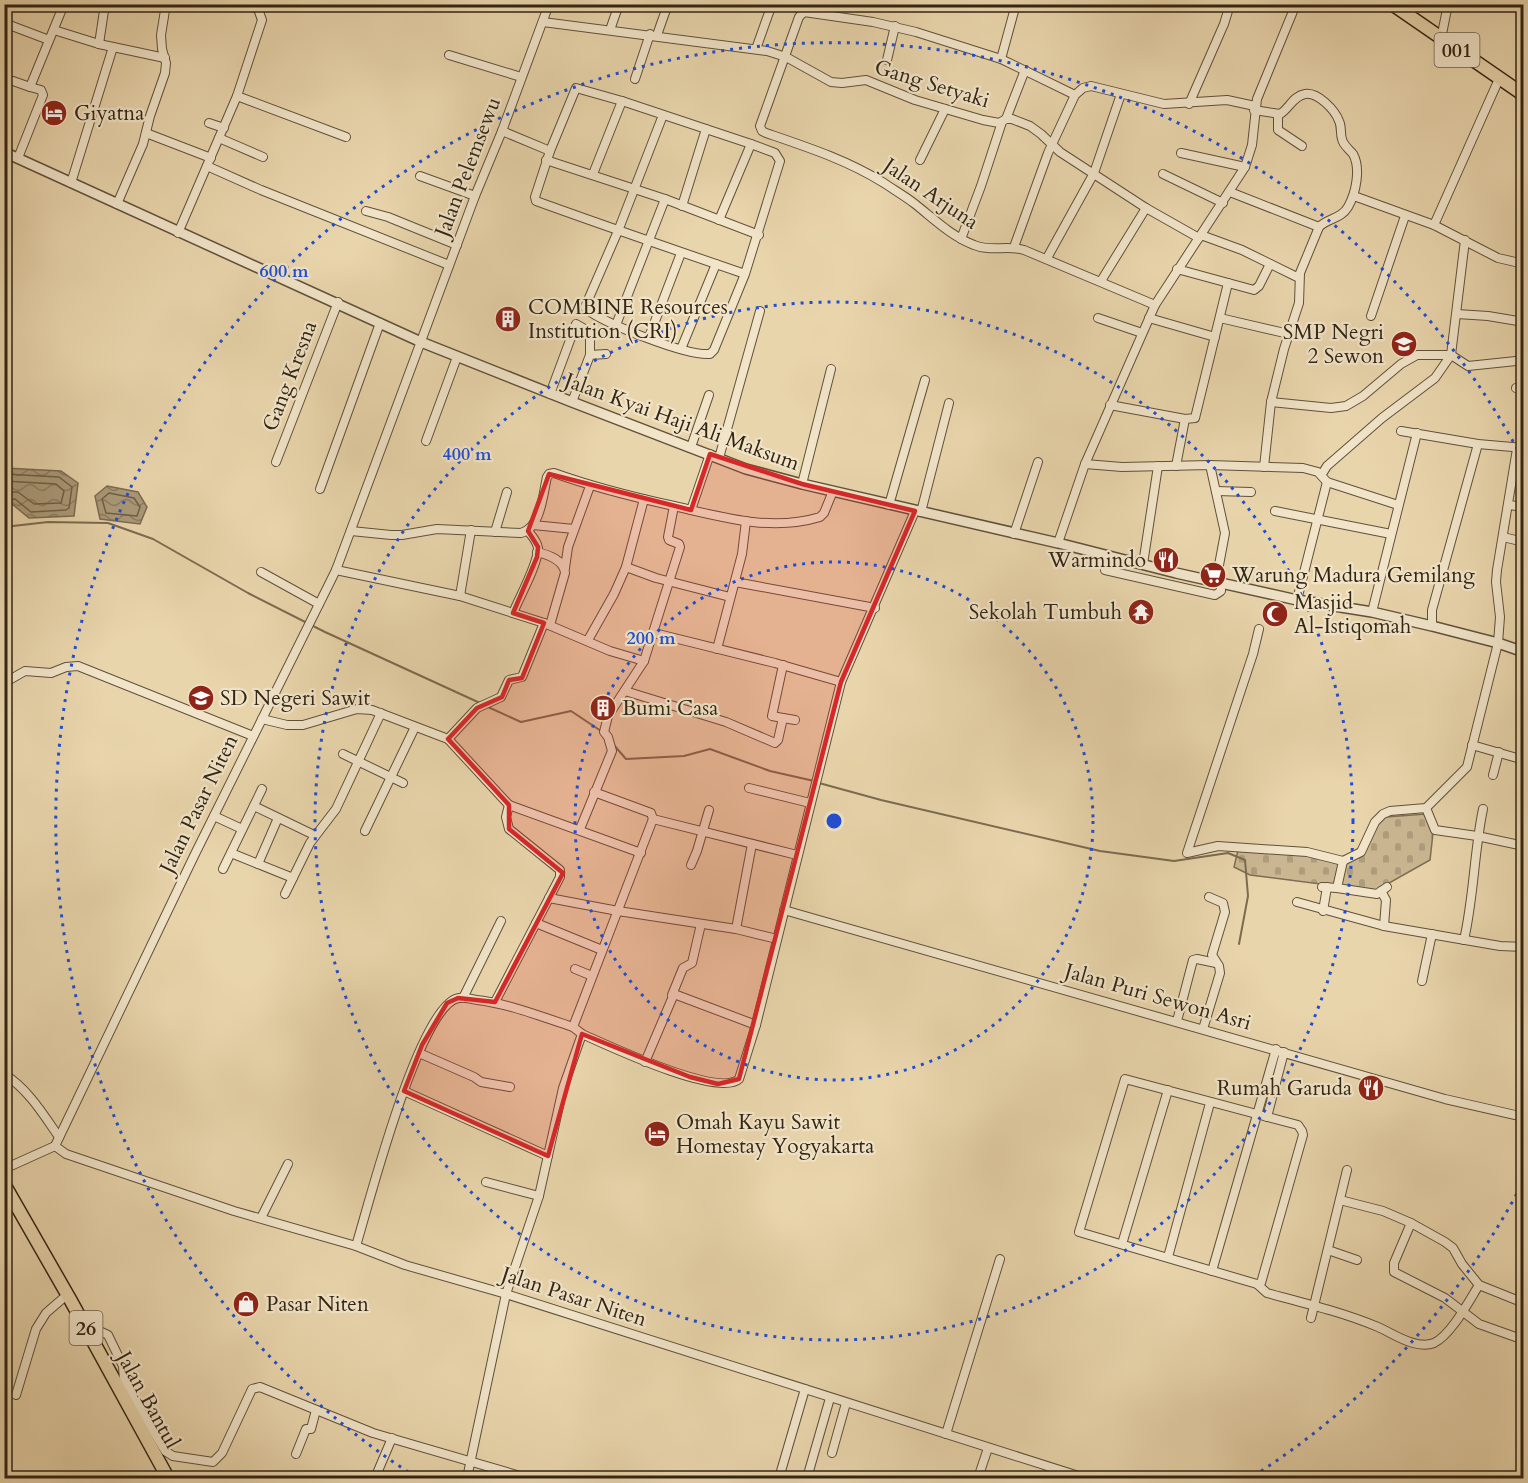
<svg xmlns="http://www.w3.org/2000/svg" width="1528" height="1483" font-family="Cardo,serif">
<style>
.cemetery{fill:url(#cemetery-stones);stroke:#7e6e53;stroke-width:1.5}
.water{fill:url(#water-waves);stroke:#7b6b50;stroke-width:1.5}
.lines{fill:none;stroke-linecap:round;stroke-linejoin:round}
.shore{stroke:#6e5f46;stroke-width:1.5}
.stream{stroke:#7b6b50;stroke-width:2}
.river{stroke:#ab9978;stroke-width:15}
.minor-casing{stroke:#60513a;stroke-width:10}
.tertiary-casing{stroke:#60513a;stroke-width:12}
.primary-casing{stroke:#322514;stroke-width:15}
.minor{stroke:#f1e4c9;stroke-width:8}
.tertiary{stroke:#f1e4c9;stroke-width:9}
.primary{stroke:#e9d5ac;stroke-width:12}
.marked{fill:#d62828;fill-opacity:0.2;stroke:#d62828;stroke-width:4.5;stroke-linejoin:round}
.ring{fill:none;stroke:#1d4ed8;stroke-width:3;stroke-dasharray:3 6}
.labels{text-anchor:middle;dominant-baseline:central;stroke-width:4.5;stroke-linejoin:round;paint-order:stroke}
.shield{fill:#f1e4c9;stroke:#6b5e4a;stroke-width:1.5}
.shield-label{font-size:20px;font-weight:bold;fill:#322514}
.street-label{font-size:21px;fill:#322514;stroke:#f1e4c9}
.poi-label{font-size:21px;fill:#322514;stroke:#f1e4c9;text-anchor:start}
.centre{fill:#1d4ed8;stroke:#f1e4c9;stroke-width:3}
.ring-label{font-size:18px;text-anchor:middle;font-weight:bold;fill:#1d4ed8;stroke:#f1e4c9;stroke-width:4.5;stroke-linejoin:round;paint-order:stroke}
</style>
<defs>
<pattern id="cemetery-stones" width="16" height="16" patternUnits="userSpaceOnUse" patternTransform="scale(1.5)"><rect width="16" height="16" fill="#cab792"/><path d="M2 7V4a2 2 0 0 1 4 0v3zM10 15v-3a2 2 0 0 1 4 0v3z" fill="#ae9d7d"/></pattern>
<pattern id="water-waves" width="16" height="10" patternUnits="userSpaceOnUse" patternTransform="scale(1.5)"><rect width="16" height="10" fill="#ab9978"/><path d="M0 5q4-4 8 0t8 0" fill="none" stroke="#8c7d61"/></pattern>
</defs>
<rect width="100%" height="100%" fill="#e9d5ac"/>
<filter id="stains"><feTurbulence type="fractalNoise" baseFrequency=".00333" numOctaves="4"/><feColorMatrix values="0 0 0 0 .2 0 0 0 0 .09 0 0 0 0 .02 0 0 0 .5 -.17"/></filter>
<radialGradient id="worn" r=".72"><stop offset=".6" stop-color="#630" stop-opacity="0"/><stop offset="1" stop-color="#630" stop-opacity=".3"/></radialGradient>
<path class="cemetery" d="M1426 814 1433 833 1430 860 1375 891 1250 875 1234 867 1238 850 1307 855 1342 865 1362 856C1368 842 1372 824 1386 817Z"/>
<g class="water">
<polygon points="5,468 61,471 78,483 74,516 29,518 12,504 5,506"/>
<polygon points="107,486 138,492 147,507 140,524 100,519 95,496"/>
</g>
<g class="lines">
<g class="shore">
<polyline points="4,474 59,477 72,487 69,508 66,510 31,512 15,499 4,500"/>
<polyline points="4,481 56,484 64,491 61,503 34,504 18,492 4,492"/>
<polygon points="109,493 134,498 140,507 137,516 106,513 102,499"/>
</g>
<g class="stream">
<polyline points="4,527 48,522 108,523 153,539 248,593 325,632 480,703"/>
<polyline points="488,707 521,722 571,711 601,731"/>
<polyline points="613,744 626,759 684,756 710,749 770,771 814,781"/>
<polyline points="819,783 881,800 1100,851 1174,861 1228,853 1245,860 1248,896 1239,944"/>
</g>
<polyline class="river" points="4,1475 11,1478"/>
<defs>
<g id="minor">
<polyline points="543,22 767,51 786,57 831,82 842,83 866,80 915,100 983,120 999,123 1006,119 1012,119 1030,126 1041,134 1060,152 1146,208 1199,238"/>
<polyline points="4,23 49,40"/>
<polyline points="54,30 99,44 165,58"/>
<polyline points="610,30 619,4"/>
<polyline points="657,35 668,4"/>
<polyline points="1441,39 1448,4"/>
<polyline points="99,44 105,4"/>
<polyline points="756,49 772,4"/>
<polyline points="449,55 521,77"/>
<polyline points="1001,59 1016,4"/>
<polyline points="887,60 895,26"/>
<polyline points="635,79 650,34"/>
<polyline points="13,81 30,87"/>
<path d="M1075 95 1001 59 916 32 873 22 804 12 799 17 760 126 762 131 766 133C807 147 847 160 884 183 894 190 905 196 915 204 934 219 951 236 974 245 990 252 1008 245 1024 250L1155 305"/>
<polyline points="237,96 346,137"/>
<polyline points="1189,104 1224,24 1228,11 1229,4"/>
<path d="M1254 110 1280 114C1289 109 1293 96 1305 94 1318 92 1335 110 1339 121 1342 127 1340 133 1342 139 1343 145 1349 149 1353 154 1361 168 1356 193 1348 207 1341 219 1328 218 1319 227L1300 273 1299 303 1284 349 1271 402 1264 467"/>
<path d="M663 115 618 231 585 307 586 309C606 324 686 356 710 354L714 350 745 274 780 161 775 153 751 144 622 101 576 88 550 151 535 197 536 201C605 226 675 250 745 274"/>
<polyline points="1278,115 1278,130 1302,146"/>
<polyline points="1006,119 1025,70"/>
<polyline points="209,123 224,128"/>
<polyline points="502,131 550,151"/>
<polyline points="146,133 211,158"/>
<polyline points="219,138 263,157"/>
<polyline points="1181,153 1245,167"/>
<polyline points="18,158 43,95 41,90 30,87 64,4"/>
<polyline points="546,160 665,199 759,235"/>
<polyline points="920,160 945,109"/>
<polyline points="207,166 261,190 449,265"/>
<polyline points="593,174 622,101"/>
<polyline points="1163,174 1223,203"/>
<polyline points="420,176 475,196"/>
<polyline points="71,183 113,47"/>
<polyline points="1230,192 1319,227"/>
<polyline points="1354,196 1434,225 1498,258 1524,264"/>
<polyline points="117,204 143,144 150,116 165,73 166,63 162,49 161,35 166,4"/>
<polyline points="682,206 706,129"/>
<polyline points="366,211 388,217 457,245"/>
<polyline points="719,220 751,144"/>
<polyline points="1434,225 1499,79"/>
<polyline points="178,233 237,96 262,20 258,9 244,4"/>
<polyline points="1201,235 1242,250 1299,278"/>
<polyline points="961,239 981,186 1002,122"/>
<polyline points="1014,247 1048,153 1075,95 1083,88 1091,86 1164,104 1227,100 1255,106"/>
<polyline points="1047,258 1094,173 1121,94"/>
<polyline points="1177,269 1254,290 1259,286 1270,264"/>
<polyline points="1101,281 1146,208"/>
<polyline points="1457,314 1488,316 1524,322"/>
<polyline points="1371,316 1405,216"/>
<polyline points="1098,318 1142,333"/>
<polyline points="1149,318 1215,337"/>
<polyline points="1220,318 1289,334"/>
<polyline points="616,325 665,199"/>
<polyline points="649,337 681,253"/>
<polyline points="681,349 716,264"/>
<polyline points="1516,388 1524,390"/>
<polyline points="550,394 576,324 590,332 590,355"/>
<polyline points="572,402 590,355 606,354"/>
<polyline points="1271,402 1331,408 1346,406 1363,396 1401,364 1417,355 1451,355 1468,366 1516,361"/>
<polyline points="1110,405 1185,419 1195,418 1228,283"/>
<polyline points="1401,431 1478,444 1524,448"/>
<polyline points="426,441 457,357"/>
<polyline points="691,447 709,395"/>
<polyline points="719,458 760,311"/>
<polyline points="276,462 338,302"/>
<polyline points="1085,464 1122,467 1210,465 1303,468 1318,472 1327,482 1398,505"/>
<polyline points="1210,465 1225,533 1216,581"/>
<polyline points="1176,466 1185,419"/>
<polyline points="1322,474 1327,466 1382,418 1435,378 1451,355 1465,240"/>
<polyline points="802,484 831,369"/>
<polyline points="320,489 380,323"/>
<polyline points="1216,491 1251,492"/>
<polyline points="889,505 925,380"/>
<polyline points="1509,505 1524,507"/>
<polyline points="691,510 710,454"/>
<polyline points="1275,511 1391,534"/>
<polyline points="921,512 949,403"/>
<polyline points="533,525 574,529"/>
<path d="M351 531 391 535H402L437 529 521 533C541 528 543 494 547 477L549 474 554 473C593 487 633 497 674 506 722 517 771 532 820 517L824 513 833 491"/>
<polyline points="495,532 507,492"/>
<polyline points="1014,534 1038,462"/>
<polyline points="1503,537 1524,542"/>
<polyline points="1058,543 1085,464 1155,305 1245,167 1252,145 1257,99 1296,4"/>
<path d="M537 552C549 555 564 560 565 573L550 625"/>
<polyline points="1143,564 1158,466"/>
<polyline points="626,567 656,578 730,597"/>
<polyline points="565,568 568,547 590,486"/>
<polyline points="336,570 460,596 544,623 610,651 644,661"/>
<polyline points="1105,570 1215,595 1221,591 1221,582"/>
<polyline points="261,572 319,604"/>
<polyline points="735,582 875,608"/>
<polyline points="460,596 471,530"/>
<polyline points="1297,600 1327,482"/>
<polyline points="1372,612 1417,433"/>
<path d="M513 613C519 598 539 562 538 548 537 541 532 536 528 531"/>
<polyline points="1432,626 1432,610 1478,444"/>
<polyline points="1259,629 1253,654 1187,853 1218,846 1307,852 1343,861 1361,852 1375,822 1383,814 1390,811 1426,808 1467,767 1498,643 1500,617 1496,582 1497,570 1517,449"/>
<polyline points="654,633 775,663 841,682"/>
<polyline points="588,640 614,594 626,567 644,499"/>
<polyline points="717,649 742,554 746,521"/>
<polyline points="4,683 25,671 51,673 66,667 78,666 253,736"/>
<polyline points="625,691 726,722 775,743 778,740 783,718 772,716 783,665"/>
<polyline points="783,718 795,720"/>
<polyline points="262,719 287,725 303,725 357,709 372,710 448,739 509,805 506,817 509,829 560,870 560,877 495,1002"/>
<polyline points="448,739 477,708 501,697 509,680 522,677 544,623"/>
<polyline points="1472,745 1524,760"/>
<polyline points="343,754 403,783"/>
<polyline points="1493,775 1499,752"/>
<polyline points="749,788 810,803"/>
<polyline points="594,792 651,813 653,819"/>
<polyline points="509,805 641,853"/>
<polyline points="254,806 314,835"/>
<polyline points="1426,808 1435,830 1477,836 1524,846"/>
<polyline points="214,816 242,829"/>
<polyline points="580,829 612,751 608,737 604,732 608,716 644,661 680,547 679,544 669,540 668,537 674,506"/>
<polyline points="365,831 415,727"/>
<polyline points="752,844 736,929 777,939"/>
<polyline points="231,853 293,878"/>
<polyline points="258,864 278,818"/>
<polyline points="691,865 697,851 709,810"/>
<polyline points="223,869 262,789"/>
<polyline points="1322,887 1337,888 1343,861"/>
<polyline points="1337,888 1377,894 1387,887"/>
<polyline points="1381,891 1386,900 1384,926"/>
<polyline points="285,894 310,843 336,809 381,713"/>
<polyline points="549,898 618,911 736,929"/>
<polyline points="1297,902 1384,926 1500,946 1524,947"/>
<polyline points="784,910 1445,1099 1524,1117"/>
<polyline points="1323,911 1327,887"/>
<polyline points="536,923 602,950"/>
<path d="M1464 940C1474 896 1474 852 1483 809"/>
<polyline points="575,969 592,976"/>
<polyline points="1422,981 1432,934"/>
<polyline points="672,995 683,968 692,963 701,924"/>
<polyline points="463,998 501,921"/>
<polyline points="1177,1021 1193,960 1197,959 1216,963"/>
<polyline points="573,1027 653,819 797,855"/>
<polyline points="1203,1029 1220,973 1219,966 1212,955 1225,912 1223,903 1209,897"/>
<polyline points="419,1053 474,1077 481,1082 510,1087"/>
<polyline points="645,1062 674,994 756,1025"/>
<path d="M4 1074C28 1089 43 1114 59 1137"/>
<polygon points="1125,1079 1298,1125 1302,1131 1303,1135 1261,1283 1257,1284 1079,1232"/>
<polyline points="404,1091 548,1156"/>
<polyline points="1267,1117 1284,1052"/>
<polyline points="55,1146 66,1154 234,1211 356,1246 405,1265 506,1294 1085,1478"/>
<polyline points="4,1169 55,1146 194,856 336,570 475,196 502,131 549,4"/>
<polyline points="486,1182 539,1196"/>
<polyline points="1340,1200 1383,1211 1411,1223 1445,1242 1453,1248 1462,1264 1479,1285 1524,1303"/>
<polyline points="261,1218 288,1164"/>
<polyline points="1411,1223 1394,1263 1394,1272 1445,1298 1479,1324 1524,1340"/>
<polyline points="1122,1244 1168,1090"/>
<path d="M356 1246C368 1207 420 1002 459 998 464 997 471 999 477 1000 510 1004 542 1017 573 1027L582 1034C607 1045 718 1098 739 1079L756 1025 841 682 915 511"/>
<polyline points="1328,1250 1357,1260"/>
<polyline points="1168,1257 1210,1103"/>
<polyline points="1212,1271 1276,1049"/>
<path d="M1257 1284 1267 1293C1304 1303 1342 1312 1378 1327 1394 1334 1416 1350 1434 1343 1451 1335 1469 1301 1479 1285"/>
<polyline points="1311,1318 1347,1170"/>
<polyline points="85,1324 108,1335 123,1366 124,1382 165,1451 173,1456 213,1462 222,1453 252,1389 260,1387 373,1433 527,1478"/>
<polyline points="16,1395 36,1329 46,1313 68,1294"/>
<polyline points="946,1434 1000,1259"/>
<polyline points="832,1453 846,1403"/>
<polyline points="296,1454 306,1429 311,1429 316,1410"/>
<polyline points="375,1478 392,1438"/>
<polyline points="467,1478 506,1294 539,1196 563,1088 582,1034"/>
<polyline points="779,1478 805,1389"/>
<polyline points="807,1478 830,1398"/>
<polyline points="978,1478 988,1448"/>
</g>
<polyline id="tertiary" points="4,152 421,342 572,402 746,469 802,484 1058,543 1176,573 1297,600 1372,612 1432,626 1498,643 1524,652"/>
<g id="primary">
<polyline points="1392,4 1524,95"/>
<polyline points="4,1184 71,1301 168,1478"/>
</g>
</defs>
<use href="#minor" class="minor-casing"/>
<use href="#tertiary" class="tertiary-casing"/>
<use href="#primary" class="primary-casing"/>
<use href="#minor" class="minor"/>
<use href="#tertiary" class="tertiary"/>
<use href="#primary" class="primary"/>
</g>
<path class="marked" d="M710 454 802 484 915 511 841 682 739 1079 718 1084 690 1077 582 1034 548 1156 404 1091 422 1045 447 1003 458 998 495 1002 563 873 509 829V805L448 739 477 708 502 697 509 680 522 678 544 623 513 613 537 557 538 547 528 531 549 474 691 510Z"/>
<g class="ring">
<circle cx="834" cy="821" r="259"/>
<circle cx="834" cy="821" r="519"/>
<path d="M1521 1186A778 778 0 0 1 1252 1477M416 1477A778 778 0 1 1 1521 456"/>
</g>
<defs>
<symbol id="hotel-disc" viewBox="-11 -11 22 22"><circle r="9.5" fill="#8f2418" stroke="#f1e4c9"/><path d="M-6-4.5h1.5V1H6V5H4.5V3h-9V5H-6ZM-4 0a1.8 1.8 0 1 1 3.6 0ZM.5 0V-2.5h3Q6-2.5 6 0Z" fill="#fff"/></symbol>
<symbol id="building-disc" viewBox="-11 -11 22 22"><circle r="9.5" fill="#8f2418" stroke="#f1e4c9"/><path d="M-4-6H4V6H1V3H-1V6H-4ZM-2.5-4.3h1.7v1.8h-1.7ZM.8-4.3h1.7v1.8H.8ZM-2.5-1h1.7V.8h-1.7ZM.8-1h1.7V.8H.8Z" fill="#fff"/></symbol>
<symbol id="school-disc" viewBox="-11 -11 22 22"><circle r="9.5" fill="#8f2418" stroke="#f1e4c9"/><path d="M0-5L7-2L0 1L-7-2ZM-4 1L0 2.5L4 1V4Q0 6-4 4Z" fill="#fff"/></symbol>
<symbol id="restaurant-disc" viewBox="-11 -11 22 22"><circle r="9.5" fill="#8f2418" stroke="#f1e4c9"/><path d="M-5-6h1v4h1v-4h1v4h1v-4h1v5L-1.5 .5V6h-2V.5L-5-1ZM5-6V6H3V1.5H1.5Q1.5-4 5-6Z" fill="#fff"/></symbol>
<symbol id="supermarket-disc" viewBox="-11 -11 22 22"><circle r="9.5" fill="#8f2418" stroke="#f1e4c9"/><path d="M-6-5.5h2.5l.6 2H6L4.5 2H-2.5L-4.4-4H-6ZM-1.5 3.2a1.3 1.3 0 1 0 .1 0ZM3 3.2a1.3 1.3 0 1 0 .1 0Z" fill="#fff"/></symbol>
<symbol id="temple-disc" viewBox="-11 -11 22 22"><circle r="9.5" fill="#8f2418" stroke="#f1e4c9"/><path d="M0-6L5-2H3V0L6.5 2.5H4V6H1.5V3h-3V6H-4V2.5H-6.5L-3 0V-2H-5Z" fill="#fff"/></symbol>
<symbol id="mosque-disc" viewBox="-11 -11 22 22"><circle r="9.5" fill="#8f2418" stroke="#f1e4c9"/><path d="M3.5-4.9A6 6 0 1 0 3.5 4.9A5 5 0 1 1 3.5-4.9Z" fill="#fff"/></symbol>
<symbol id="shop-disc" viewBox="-11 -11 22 22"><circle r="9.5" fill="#8f2418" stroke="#f1e4c9"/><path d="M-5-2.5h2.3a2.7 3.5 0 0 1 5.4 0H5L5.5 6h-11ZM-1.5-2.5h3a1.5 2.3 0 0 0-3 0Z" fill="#fff"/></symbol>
</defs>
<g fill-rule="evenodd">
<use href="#hotel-disc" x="39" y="98" width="30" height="30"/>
<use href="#building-disc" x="493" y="304" width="30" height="30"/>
<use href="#school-disc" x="1389" y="329" width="30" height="30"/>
<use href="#restaurant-disc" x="1151" y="545" width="30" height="30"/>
<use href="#supermarket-disc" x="1198" y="560" width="30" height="30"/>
<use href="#temple-disc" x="1126" y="597" width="30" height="30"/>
<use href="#mosque-disc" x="1260" y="599" width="30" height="30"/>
<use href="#school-disc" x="186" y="683" width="30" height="30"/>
<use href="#building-disc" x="588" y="693" width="30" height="30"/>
<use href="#restaurant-disc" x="1356" y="1073" width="30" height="30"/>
<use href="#hotel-disc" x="642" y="1119" width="30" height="30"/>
<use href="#shop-disc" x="231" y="1289" width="30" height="30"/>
</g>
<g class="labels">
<g class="shield">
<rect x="1434.5" y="33" width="45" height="34" rx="4.5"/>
<rect x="69.5" y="1311" width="33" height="34" rx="4.5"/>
</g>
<g class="shield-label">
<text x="1457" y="50">001</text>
<text x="86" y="1328">26</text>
</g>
<g class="street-label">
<text transform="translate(932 84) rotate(17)">Gang Setyaki</text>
<text transform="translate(468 167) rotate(-69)">Jalan Pelemsewu</text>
<text transform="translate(931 194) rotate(34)">Jalan Arjuna</text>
<text transform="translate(290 376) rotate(-69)">Gang Kresna</text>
<text transform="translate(682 422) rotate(20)">Jalan Kyai Haji Ali Maksum</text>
<text transform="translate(199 804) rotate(-64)">Jalan Pasar Niten</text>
<text transform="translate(1158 997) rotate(16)">Jalan Puri Sewon Asri</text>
<text transform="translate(574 1297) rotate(18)">Jalan Pasar Niten</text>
<text transform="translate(148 1400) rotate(61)">Jalan Bantul</text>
</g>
<g class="poi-label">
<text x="74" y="113">Giyatna</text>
<text x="528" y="307">COMBINE Resources<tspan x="528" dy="24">Institution (CRI)</tspan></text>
<text x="1384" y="332" text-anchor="end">SMP Negri<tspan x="1384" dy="24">2 Sewon</tspan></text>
<text x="1146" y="560" text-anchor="end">Warmindo</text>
<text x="1232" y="575">Warung Madura Gemilang</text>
<text x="1294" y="602">Masjid<tspan x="1294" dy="24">Al-Istiqomah</tspan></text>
<text x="1122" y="612" text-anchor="end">Sekolah Tumbuh</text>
<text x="220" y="698">SD Negeri Sawit</text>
<text x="622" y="708">Bumi Casa</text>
<text x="1352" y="1088" text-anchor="end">Rumah Garuda</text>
<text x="676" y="1122">Omah Kayu Sawit<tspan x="676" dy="24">Homestay Yogyakarta</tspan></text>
<text x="266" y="1304">Pasar Niten</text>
</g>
</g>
<circle cx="834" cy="821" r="9" class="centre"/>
<g class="ring-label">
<text x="284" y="277">600 m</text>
<text x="467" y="460">400 m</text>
<text x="651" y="644">200 m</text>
</g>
<rect width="1528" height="1483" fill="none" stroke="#e9d5ac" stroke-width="24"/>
<rect x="6" y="6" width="1516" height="1471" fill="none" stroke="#322514" stroke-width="3"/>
<rect x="12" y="12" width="1504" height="1459" fill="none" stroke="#322514" stroke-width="1.5"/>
<rect width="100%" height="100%" filter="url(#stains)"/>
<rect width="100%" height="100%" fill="url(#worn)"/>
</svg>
